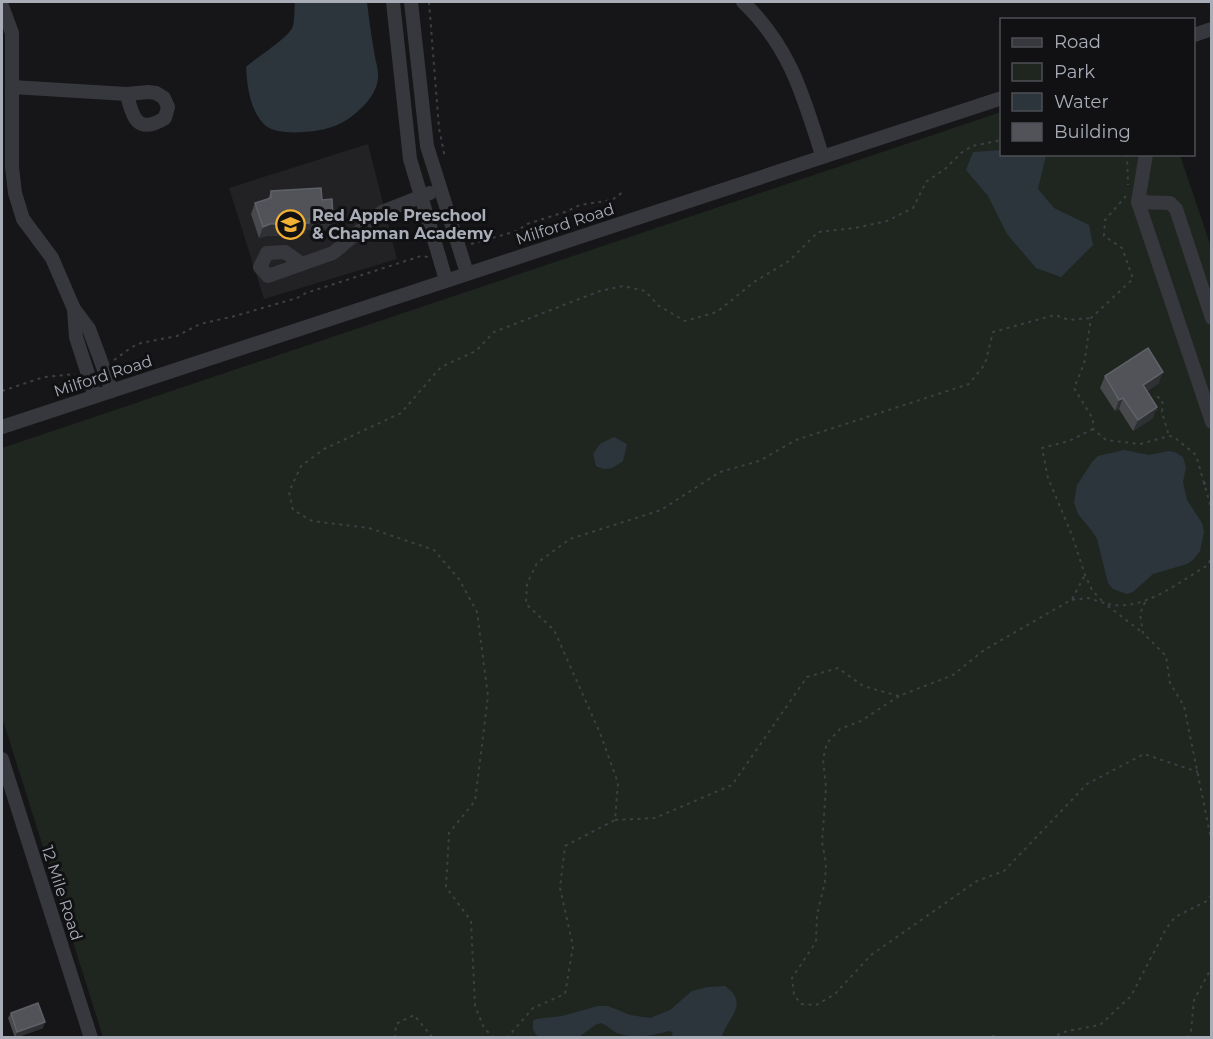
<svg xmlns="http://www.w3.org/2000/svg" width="1213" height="1039" font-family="Montserrat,sans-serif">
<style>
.built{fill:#222225}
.green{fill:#1e261f}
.water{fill:#2c353c}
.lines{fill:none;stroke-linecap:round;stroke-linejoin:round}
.path{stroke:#3d3f44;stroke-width:2;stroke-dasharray:3 4.5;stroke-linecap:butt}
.minor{stroke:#37383d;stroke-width:14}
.wall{fill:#47494d}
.shaded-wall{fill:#2f3033}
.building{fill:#525359;stroke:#5f6168;stroke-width:1.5}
.labels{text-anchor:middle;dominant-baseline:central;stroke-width:6;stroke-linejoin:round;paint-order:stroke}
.poi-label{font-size:16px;font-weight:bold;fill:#a8adb8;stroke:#111113;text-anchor:start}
.street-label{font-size:16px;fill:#a8adb8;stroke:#111113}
</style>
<rect width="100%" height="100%" fill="#161618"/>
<polygon class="built" points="368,144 397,259 264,299 229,188"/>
<polygon class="green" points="1001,112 1002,154 1180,155 1212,250 1211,1037 103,1037 2,717 2,448"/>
<g class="water">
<path d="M295 2H367C369 18 371 35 374 51 375 60 379 70 378 78 377 97 354 118 337 125 323 132 279 137 266 126 250 112 247 86 246 67 257 57 290 37 293 26 295 18 294 9 295 2Z"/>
<polygon points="1001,150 1002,154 1046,155 1038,189 1054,208 1089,225 1093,245 1061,277 1036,268 1007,234 988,196 966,170 973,152"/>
<path d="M614 437 627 444 623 461C613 468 607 472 596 466L593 454 600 444Z"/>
<polygon points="1124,450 1149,455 1168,451 1175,452 1183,457 1186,467 1183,482 1187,500 1202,523 1204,532 1200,551 1193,560 1187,564 1153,574 1133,592 1127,594 1113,589 1108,583 1097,539 1092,531 1078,514 1074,502 1077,485 1092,462 1098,456"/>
<path d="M725 986C751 1004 726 1019 722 1037H673L672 1032 669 1031C653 1036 633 1039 617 1033 611 1030 607 1025 601 1023L595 1025 579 1037H538L533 1030V1021L536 1019 562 1016 598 1006H608L630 1015 650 1018 670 1010 692 991 708 987Z"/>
</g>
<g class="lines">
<g class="path">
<polyline points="429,2 439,128 445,158"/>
<polyline points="1127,154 1128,185"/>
<polyline points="1126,196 1105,220 1104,236 1122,248 1133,279 1091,318 1084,364 1074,388 1093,419 1093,429 1106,440 1140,444 1169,436 1174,437 1196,455 1212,511"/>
<polyline points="471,244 517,231 527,224 565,212 580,205 612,200 623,192"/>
<polyline points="114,360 132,347 141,343 177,336 200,324 235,316 297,298 306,293 421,256 428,257"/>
<polyline points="2,391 44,377 75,374"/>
<polyline points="1150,400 1157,397 1161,398 1163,405 1162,412 1169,436"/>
<polyline points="1154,409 1162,412"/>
<polyline points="1093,429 1069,441 1042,448 1048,478 1072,535 1085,575 1092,590 1103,602"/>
<polyline points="1203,484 1212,482"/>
<polyline points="1072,599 1085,575"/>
<polyline points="1145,602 1140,614 1143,633 1166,656 1170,683 1184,706 1212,844"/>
<path d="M1108 604C1143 612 1179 582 1208 565L1212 555"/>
<polyline points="899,696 861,721 840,729 827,743 823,759 826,788 822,842 826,863 825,882 817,915 816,942 792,978 794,995 801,1004 816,1005 835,994 871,955 977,881 1004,871 1087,784 1144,754 1198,772"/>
<polyline points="615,820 655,818 732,785 807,677 838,668 863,686 899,696 953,675 984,650 1071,600 1088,598 1104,603 1143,633"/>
<polyline points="395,1038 396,1024 414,1015 433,1038"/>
<polyline points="494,1038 484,1028 475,1006 471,921 446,887 449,833 475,801 488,696 477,612 459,579 434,550 369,528 312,521 293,510 289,492 301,466 324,449 401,413 441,367 476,351 494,332 600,291 623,286 645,291 659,306 685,321 717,312 754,282 789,261 818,232 855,228 887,221 913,208 926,182 945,169 961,153 972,146 1002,140"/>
<polyline points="507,1038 533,1008 565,994 573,946 560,888 565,846 615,820 618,783 600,733 554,630 526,604 527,584 537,563 570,539 661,510 720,472 759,461 796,440 969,384 985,364 993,332 1055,315 1069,320 1091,318"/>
<polyline points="985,1038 992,1036 1005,1038"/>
<polyline points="1050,1038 1067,1031 1100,1025 1131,996 1166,929 1175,917 1207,901 1212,894"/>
<polyline points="1187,1038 1191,1031 1194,1000 1212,967"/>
</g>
<g class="minor">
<polyline points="393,2 410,159 446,280"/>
<polyline points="411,2 427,146 467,273"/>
<path d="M743 2C790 47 803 95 822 155"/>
<polyline points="2,6 12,33 12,167 15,193 23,219 52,258 74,309 89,329 112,391"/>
<polyline points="1194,35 1212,29"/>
<path d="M12 87 127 94 148 92 156 93 164 98 168 107 165 118C138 135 132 118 127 94"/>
<polyline points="1146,154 1138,202 1212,422"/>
<polyline points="1138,202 1170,203 1176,209 1212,318"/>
<polyline points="302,264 285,252 267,253 260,267 268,276 333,253 382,212 430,193"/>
<polyline points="74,309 76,337 95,396"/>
<polyline points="2,427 1002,98"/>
<polyline points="2,759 91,1038"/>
</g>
</g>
<g class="wall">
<polygon points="271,191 322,200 329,229 306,230 305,234 266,236 259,238 251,214 255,203 268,199"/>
<polygon points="1105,376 1159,383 1147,391 1153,418 1133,431 1119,409 1115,411 1100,388"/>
<polygon points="11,1013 43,1028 15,1038 8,1018"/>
</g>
<g class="shaded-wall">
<polygon points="333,218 329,229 306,230 305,234 266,236 259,238 263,227 270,224 309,219"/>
<polygon points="1163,372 1159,383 1139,396 1143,385"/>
<polygon points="1123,398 1119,409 1115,411 1119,400"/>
<polygon points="1157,407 1153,418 1133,431 1138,420"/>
<polygon points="45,1022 43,1028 15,1038 17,1032"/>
</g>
<g class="building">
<polygon points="321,188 322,200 332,199 333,218 309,219 309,223 270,224 263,227 255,203 271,198 271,191"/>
<polygon points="1148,348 1163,372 1143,385 1157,407 1138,420 1123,398 1119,400 1105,376"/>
<polygon points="38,1003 45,1022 17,1032 11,1013"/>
</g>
<defs>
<symbol id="school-ring" viewBox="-11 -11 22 22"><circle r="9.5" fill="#111113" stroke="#f2b134" stroke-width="1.5"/><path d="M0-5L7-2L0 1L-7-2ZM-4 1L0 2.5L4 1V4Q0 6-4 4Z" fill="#f2b134"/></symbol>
</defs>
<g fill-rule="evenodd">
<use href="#school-ring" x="274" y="208" width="33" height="33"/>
</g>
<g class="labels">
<g class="poi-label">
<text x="312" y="215">Red Apple Preschool<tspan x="312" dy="18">&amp; Chapman Academy</tspan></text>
</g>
<g class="street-label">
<text transform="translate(565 224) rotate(-18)">Milford Road</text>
<text transform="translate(103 376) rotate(-18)">Milford Road</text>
<text transform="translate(62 893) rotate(72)">12 Mile Road</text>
</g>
</g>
<rect width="1213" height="1039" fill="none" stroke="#a8adb8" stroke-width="6"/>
<rect x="1000" y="18" width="195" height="138" fill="#111113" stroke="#4d4f55" stroke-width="1.5"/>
<rect x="1012" y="38" width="30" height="9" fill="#37383d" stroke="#4d4f55" stroke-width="1.5"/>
<text x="1054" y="48" font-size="18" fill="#a8adb8">Road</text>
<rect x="1012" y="63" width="30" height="18" fill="#1e261f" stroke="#4d4f55" stroke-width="1.5"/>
<text x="1054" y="78" font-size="18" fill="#a8adb8">Park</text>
<rect x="1012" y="93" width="30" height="18" fill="#2c353c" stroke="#4d4f55" stroke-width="1.5"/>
<text x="1054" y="108" font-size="18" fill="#a8adb8">Water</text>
<rect x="1012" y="123" width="30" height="18" fill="#525359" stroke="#4d4f55" stroke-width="1.5"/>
<text x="1054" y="138" font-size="18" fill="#a8adb8">Building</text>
</svg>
